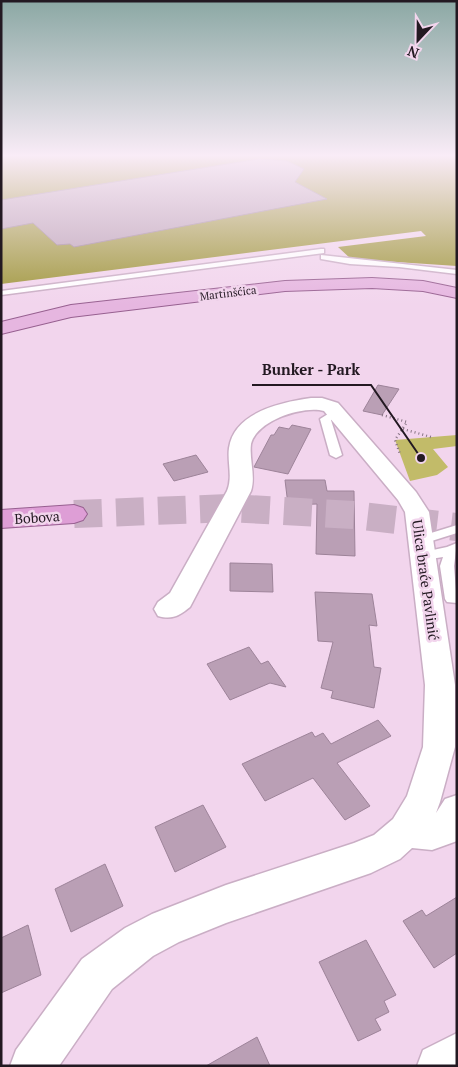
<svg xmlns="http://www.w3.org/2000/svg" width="458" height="1067" font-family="'PT Serif',serif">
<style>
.green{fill:#c2bb69}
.water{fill:#a0973d}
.building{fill:#ba9fb5;stroke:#9d8399}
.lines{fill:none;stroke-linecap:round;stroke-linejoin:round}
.trunk-tunnel{stroke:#c9afc4;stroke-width:28;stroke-dasharray:28 14;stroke-linecap:butt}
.service-casing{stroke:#caaec5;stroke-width:3}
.minor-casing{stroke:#caaec5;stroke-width:3}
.primary-casing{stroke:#976090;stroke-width:2}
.trunk-casing{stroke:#976090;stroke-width:2}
.path{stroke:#877484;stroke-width:2.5;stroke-dasharray:1 3;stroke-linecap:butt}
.service{fill:#fff;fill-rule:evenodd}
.minor{fill:#fff;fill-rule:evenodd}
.primary{fill:#e6b6e0;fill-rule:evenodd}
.trunk{fill:#de9ed6;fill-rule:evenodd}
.labels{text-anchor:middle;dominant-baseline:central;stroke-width:5;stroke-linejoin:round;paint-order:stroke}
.far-street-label{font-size:11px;fill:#231922;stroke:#f2d5ed}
.street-label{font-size:14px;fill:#231922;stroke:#f2d5ed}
.leader{fill:none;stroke:#231922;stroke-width:2}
.callout-dot{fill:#231922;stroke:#f2d5ed;stroke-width:2}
.callout-label{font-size:15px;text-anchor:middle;font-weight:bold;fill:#231922;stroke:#f2d5ed;stroke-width:5;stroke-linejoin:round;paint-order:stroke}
</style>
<rect width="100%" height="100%" fill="#f2d5ed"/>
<polygon class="green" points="457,435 457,446 433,449 448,467 437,475 410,481 395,440"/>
<polygon class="water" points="13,156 457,156 457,266 351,259 338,247 426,236 421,231 1,284 1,157"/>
<g class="building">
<polygon points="259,159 287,161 304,169 295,182 327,199 74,247 70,244 57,245 33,223 1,229 1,200"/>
<polygon points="378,385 399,389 382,415 363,411"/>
<polygon points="292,425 311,429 288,474 254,467 271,435 274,435 279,427 289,429"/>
<polygon points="196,455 208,472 174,481 163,464"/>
<polygon points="285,480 325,480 327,491 354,491 355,556 316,554 317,504 288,505"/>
<polygon points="230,563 272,564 273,592 230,591"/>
<polygon points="315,592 372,594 377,626 369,625 374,667 381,668 374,708 331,698 333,691 321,688 333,642 318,641"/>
<polygon points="249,647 261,664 268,661 286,687 270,683 230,700 207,664"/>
<polygon points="378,720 391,736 337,763 370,806 345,820 313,778 265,801 242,764 312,732 315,737 323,733 331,744"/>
<polygon points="203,805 226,847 175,872 155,827"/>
<polygon points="105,864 123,906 71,932 55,889"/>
<polygon points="457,897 457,953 434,968 403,921 422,910 426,916"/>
<polygon points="28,925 41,975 1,993 1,938"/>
<polygon points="366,940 396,995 384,1001 389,1012 375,1019 381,1030 358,1041 319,962"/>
<polygon points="257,1037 270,1066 206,1066"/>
</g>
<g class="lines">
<polyline class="trunk-tunnel" points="74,514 230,508 354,515 457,527"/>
<defs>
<g id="service">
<polygon points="321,249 324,249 324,253 1,295 1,291"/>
<polygon points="321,255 457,270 457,274 399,267 350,264 321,259"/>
<polygon points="336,409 341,412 331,420 342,455 336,458 330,455 320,419"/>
<polygon points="457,525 457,533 422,544 416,540 418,537"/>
<polygon points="457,543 454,566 457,603 447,602 445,599 440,566 443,557 424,560 419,559 418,556 419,553 447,547"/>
</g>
<g id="minor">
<path d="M311 398H322L338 403 416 492 429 512 455 685V747L440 802 436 813 445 799 457 795V841L432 850 412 848 400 859 371 873 226 923 179 942 153 956 112 989 59 1066H10L16 1050 82 959 125 928 152 914 226 885 354 843 374 835 393 819 407 796 423 747 425 685 405 512 398 500 324 411C303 405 256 421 251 444 249 460 256 476 251 491L190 607C179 616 172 620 158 616L154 609 158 602 170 593 227 491C233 477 227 462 229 448 234 412 282 402 311 398Z"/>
<polygon points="457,1033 457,1066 417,1066 423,1050"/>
</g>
<polygon id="primary" points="372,278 423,281 457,288 457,298 423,291 372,288 285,291 71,317 1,334 1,322 71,305 285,281"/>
<polygon id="trunk" points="74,505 83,508 87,514 83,520 74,523 1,528 1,510"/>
</defs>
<use href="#service" class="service-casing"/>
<use href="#minor" class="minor-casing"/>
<use href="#primary" class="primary-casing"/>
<use href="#trunk" class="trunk-casing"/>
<g class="path">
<polyline points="382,415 407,422 395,440 400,454"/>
<polyline points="403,429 431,437"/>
</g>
<use href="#service" class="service"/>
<use href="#minor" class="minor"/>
<use href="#primary" class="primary"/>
<use href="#trunk" class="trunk"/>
</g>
<linearGradient id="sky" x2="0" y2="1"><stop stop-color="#8ba8a4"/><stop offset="0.51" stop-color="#f9ecf7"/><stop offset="1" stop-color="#f9ecf7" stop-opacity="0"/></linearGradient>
<rect width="458" height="305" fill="url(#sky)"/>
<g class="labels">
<g class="far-street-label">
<text transform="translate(228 293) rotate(-7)">Martinšćica</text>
</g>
<g class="street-label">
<text transform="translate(37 517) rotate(-4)">Bobova</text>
<text transform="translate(426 580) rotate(82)">Ulica braće Pavlinić</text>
</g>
</g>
<path class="leader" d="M421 458L371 385H252"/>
<circle class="callout-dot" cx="421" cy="458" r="5"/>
<g class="callout-label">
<text x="311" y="375">Bunker - Park</text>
</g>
<rect width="458" height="1067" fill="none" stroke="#231922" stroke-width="5"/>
<g transform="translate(418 40) rotate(202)" stroke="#f2d5ed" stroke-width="4" paint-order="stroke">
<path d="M0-4L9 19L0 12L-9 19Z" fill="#231922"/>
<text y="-8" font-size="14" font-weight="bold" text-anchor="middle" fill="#231922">N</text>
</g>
</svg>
